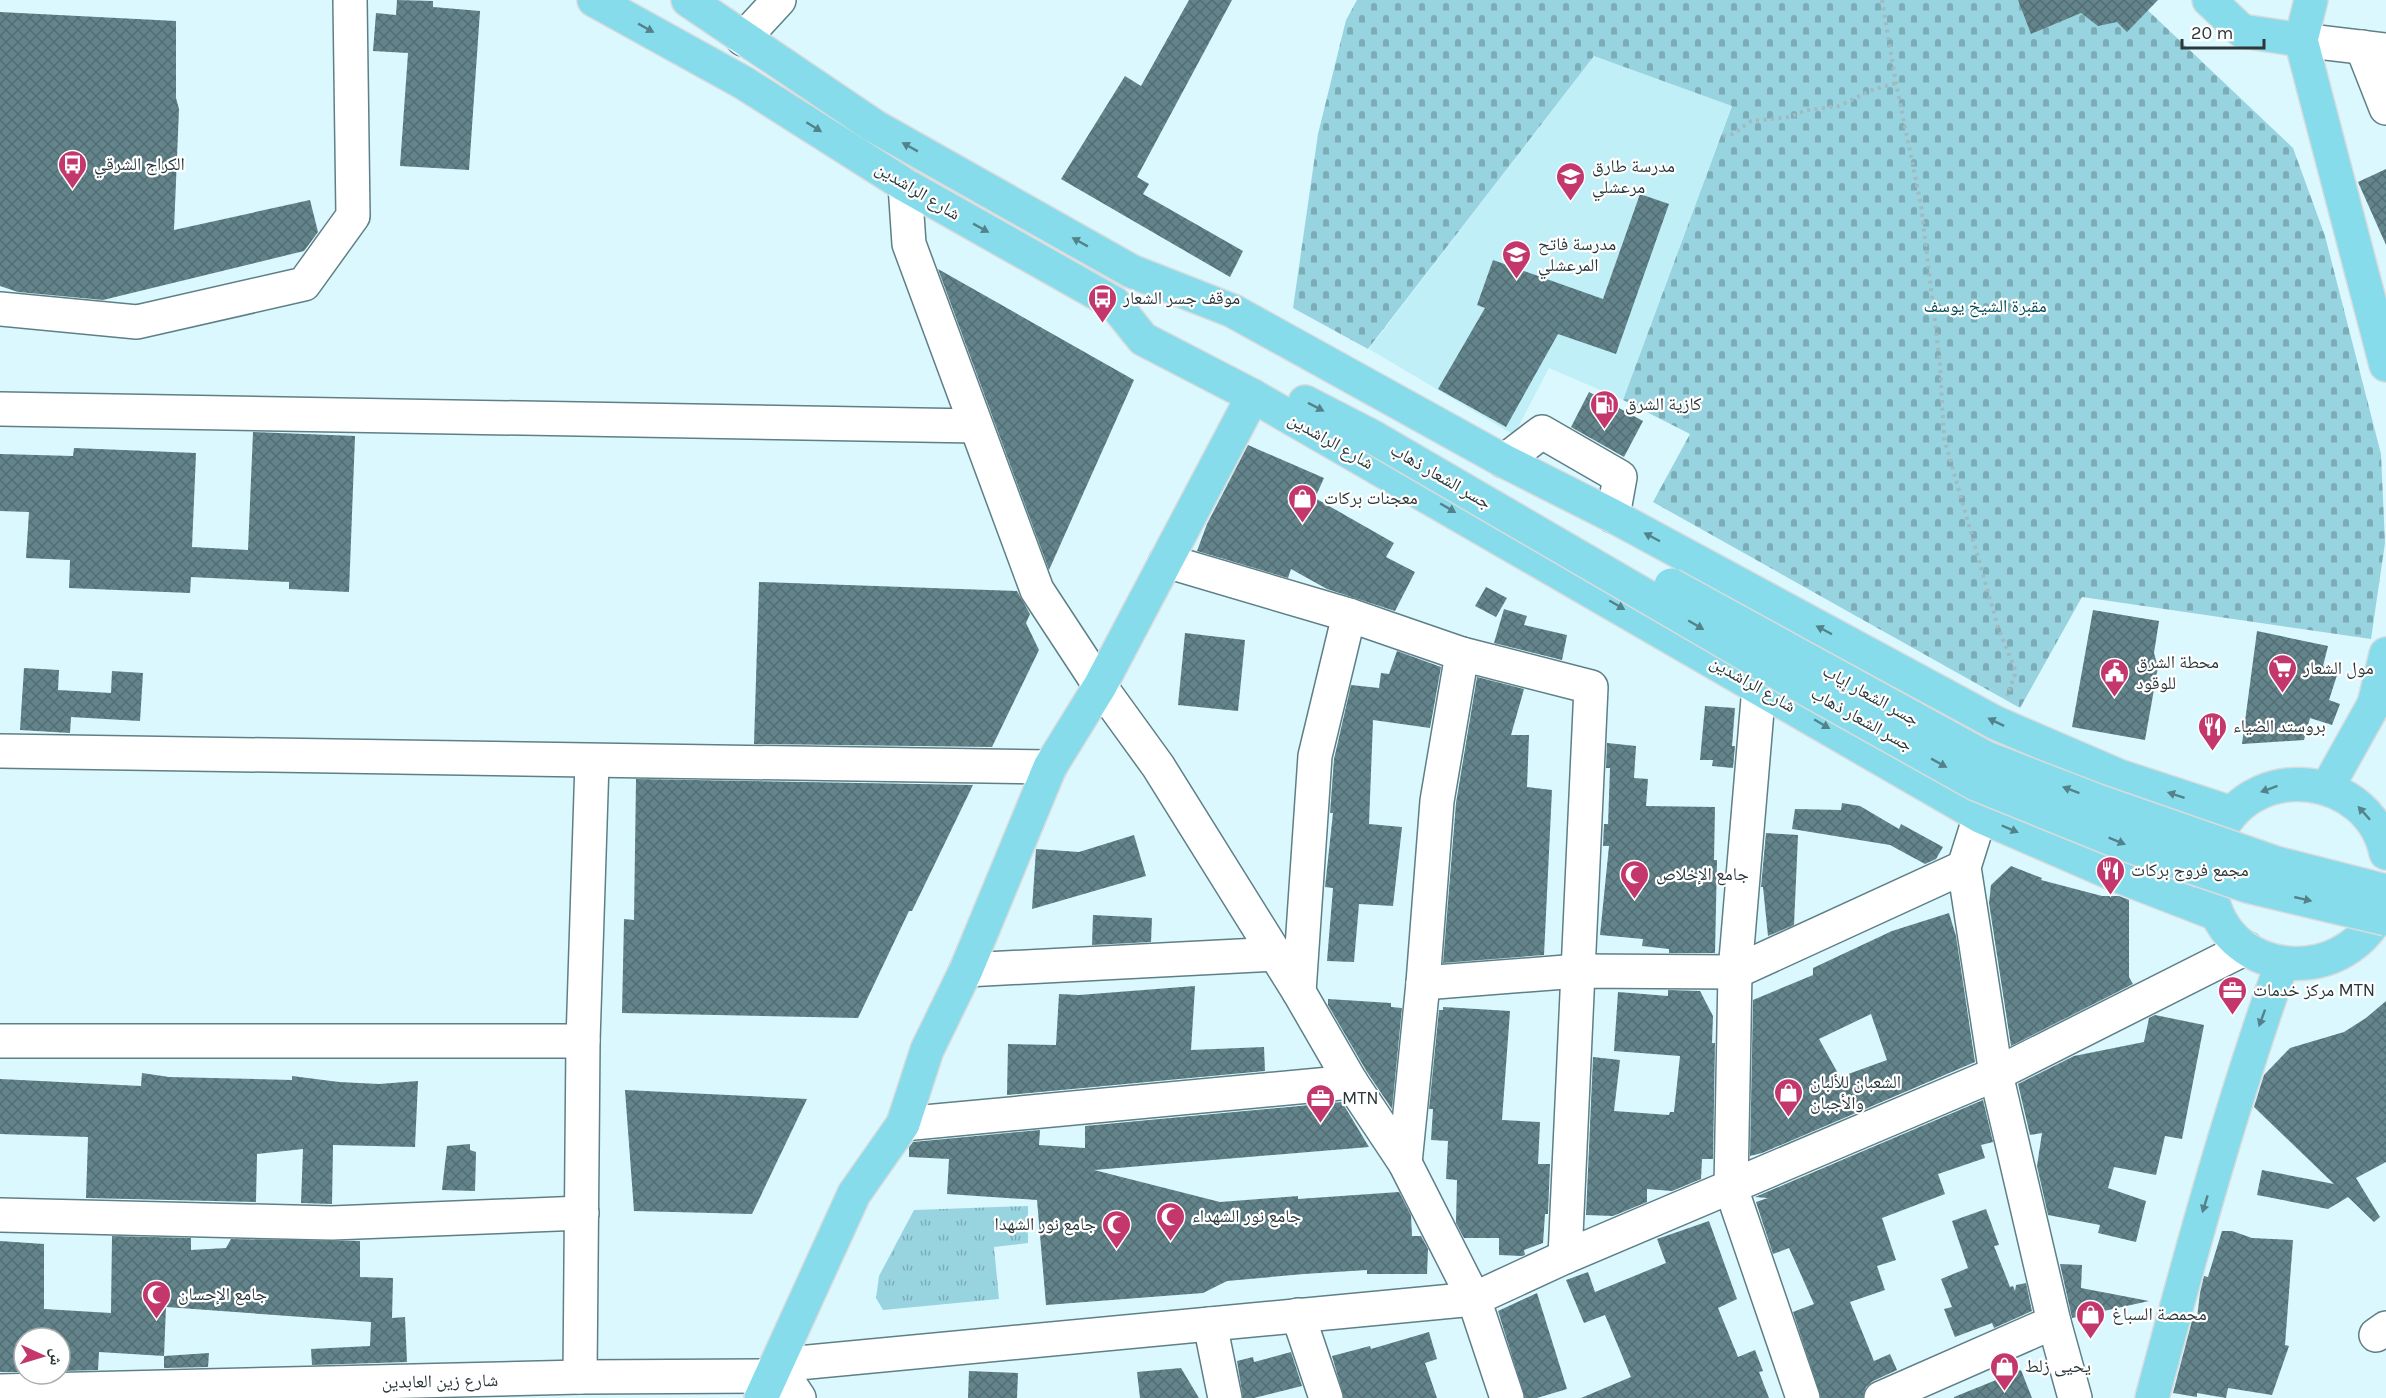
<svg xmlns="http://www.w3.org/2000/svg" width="2386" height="1398" font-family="Karla,'Noto Naskh Arabic',sans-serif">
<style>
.built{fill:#c1eff8}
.grass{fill:url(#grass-tufts)}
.cemetery{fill:url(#cemetery-stones)}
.building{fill:url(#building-cross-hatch);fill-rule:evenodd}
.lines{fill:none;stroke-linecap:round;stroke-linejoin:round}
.minor-casing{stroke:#5e7f86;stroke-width:36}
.major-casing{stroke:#d9dbdc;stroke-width:36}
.path{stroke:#a2bac0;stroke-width:4;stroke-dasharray:3 4.5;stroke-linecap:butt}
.minor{stroke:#fff;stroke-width:33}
.major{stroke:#87dceb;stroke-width:33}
.major-bridge-casing{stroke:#d9dbdc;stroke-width:36;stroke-linecap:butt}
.major-bridge{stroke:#87dceb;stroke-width:33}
.oneway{fill:#54828a}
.labels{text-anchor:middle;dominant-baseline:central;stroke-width:4.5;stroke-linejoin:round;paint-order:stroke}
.poi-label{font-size:18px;fill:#2a383b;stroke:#fff;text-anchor:start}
.street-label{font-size:18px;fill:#2a383b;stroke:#fff}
.park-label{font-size:18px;fill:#054b56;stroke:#fff}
</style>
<defs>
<pattern id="grass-tufts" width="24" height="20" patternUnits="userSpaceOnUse" patternTransform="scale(1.5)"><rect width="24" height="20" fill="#98d4e0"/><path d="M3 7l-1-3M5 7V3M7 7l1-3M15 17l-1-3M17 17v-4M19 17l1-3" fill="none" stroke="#7cadb7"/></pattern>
<pattern id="cemetery-stones" width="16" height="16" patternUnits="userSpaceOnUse" patternTransform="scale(1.5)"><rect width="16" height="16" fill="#98d4e0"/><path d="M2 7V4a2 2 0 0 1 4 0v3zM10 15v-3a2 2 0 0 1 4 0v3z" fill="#7cadb7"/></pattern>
<pattern id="building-cross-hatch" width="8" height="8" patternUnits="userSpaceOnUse" patternTransform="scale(1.5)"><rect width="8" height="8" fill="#63848b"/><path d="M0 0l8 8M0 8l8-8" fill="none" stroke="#526d73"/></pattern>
</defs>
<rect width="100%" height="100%" fill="#dcf8ff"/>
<polygon class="built" points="1594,56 1732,105 1623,400 1549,368 1514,435 1369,349"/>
<polygon class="grass" points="1028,1206 1028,1243 994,1247 999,1299 883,1310 876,1298 879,1276 914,1210"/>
<polygon class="cemetery" points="1357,0 2137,0 2293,148 2325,236 2381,454 2385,543 2371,639 2082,597 2020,708 1653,502 1690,434 1623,400 1732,106 1594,56 1368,349 1293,308 1318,134 1346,20"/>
<g class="building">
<polygon points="397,0 433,1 433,7 480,11 469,170 400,166 408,53 373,51 376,13 396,15"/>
<polygon points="1189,0 1232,0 1137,177 1149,184 1143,194 1243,251 1230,277 1061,179 1125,76 1141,86"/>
<polygon points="2018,0 2158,0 2127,32 2117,22 2098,26 2081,13 2031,34"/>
<polygon points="0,12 176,21 176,98 179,109 174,230 310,200 318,232 304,251 103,300 18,292 0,286"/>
<polygon points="2386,169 2386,245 2358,182"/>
<polygon points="1640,194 1669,204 1616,354 1558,334 1506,427 1438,389 1485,308 1477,305 1493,260 1603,299"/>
<polygon points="938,269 1134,380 1049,570"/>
<polygon points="1589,392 1643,421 1624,457 1571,427"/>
<polygon points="253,432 355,436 349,592 289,589 289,582 191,577 190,593 69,588 70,560 26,558 29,512 0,511 0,454 73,456 74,448 196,453 192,547 248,550"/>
<polygon points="1248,445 1324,478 1315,498 1394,543 1386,557 1415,572 1395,611 1327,589 1291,569 1288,578 1197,551 1207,524"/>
<polygon points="759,582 1017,591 1030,614 1026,623 1039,650 992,747 754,744"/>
<polygon points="1486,587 1507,598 1496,617 1475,606"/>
<polygon points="1504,609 1527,616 1524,625 1567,635 1562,660 1494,643"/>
<polygon points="2093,610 2159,621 2154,653 2158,667 2145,740 2072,727"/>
<polygon points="2257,631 2328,646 2323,666 2339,669 2329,700 2340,704 2332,725 2310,718 2304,740 2242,744"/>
<polygon points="1185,633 1245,640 1238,711 1178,705"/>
<polygon points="1397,651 1441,667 1430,728 1373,720 1369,824 1402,827 1393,906 1359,904 1354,962 1327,961 1333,888 1325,887 1333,813 1330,813 1334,759 1351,685 1379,688 1381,673 1389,674"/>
<polygon points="24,668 59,670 58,690 111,693 112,671 143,673 140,721 71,717 70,733 20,730"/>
<polygon points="1477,677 1524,689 1511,735 1529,735 1527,787 1552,790 1544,955 1443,963 1456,803"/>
<polygon points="1705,706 1735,708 1732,746 1735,746 1733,768 1712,766 1713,760 1700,760"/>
<polygon points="1607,743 1636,746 1634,778 1648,779 1646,806 1715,807 1714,860 1717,860 1715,953 1669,953 1669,949 1642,946 1643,939 1600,935 1609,846 1603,846 1604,824 1608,824 1610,768 1606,768"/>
<polygon points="636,779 973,785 912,911 909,911 858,1018 622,1013 624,919 634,920"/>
<polygon points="1842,803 1860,806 1899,829 1901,824 1943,847 1936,859 1925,864 1890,845 1792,829 1795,809 1841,810"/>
<polygon points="1766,833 1798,835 1794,925 1768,936 1763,887 1761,887"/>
<polygon points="1134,835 1146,876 1032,909 1036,849 1079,852"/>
<polygon points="2011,866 2042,878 2041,880 2102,896 2119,896 2129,900 2129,977 2133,984 2011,1046 1989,903 1991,885"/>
<path d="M1949 913 1956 936 1975 1062 1762 1153 1750 1156 1753 1000 1813 975V968L1892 931ZM1871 1014 1887 1060 1840 1077 1819 1039Z"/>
<polygon points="1093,915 1152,918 1151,942 1092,945"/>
<polygon points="1195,986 1191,1050 1264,1047 1265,1071 1007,1095 1008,1044 1056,1045 1059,994 1079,995"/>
<polygon points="1668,990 1700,991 1713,1016 1712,1043 1715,1043 1713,1159 1702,1159 1701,1179 1672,1191 1647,1189 1647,1202 1613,1216 1586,1215 1593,1057 1620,1060 1614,1111 1669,1115 1670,1112 1674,1112 1680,1056 1614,1051 1618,992 1668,996"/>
<polygon points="1328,999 1391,1003 1391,1007 1402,1008 1392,1109 1367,1072 1328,1005"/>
<polygon points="2386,1001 2386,1162 2356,1178 2380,1217 2374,1222 2348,1197 2328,1209 2257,1195 2262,1170 2334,1184 2254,1107 2264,1075 2290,1048 2344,1032 2366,1018"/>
<polygon points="1443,1007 1510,1011 1502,1120 1540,1122 1538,1164 1550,1164 1548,1214 1545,1214 1543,1243 1524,1250 1525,1255 1522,1256 1499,1255 1499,1238 1464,1238 1456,1223 1457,1180 1446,1179 1448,1141 1431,1140 1433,1109 1429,1109 1439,1010 1443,1010"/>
<polygon points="2155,1015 2204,1025 2182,1139 2165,1136 2156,1175 2114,1167 2108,1188 2146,1201 2136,1242 2098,1233 2100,1225 2048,1215 2037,1166 2042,1133 2030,1135 2018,1084 2074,1056 2144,1042 2149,1018"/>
<polygon points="142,1073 169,1077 292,1080 292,1076 339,1082 379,1084 418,1081 415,1147 333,1145 332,1204 301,1203 303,1149 257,1154 256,1202 86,1198 88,1137 0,1134 0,1079 141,1086"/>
<polygon points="625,1090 807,1099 752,1214 634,1211"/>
<polygon points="1983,1100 1993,1142 1981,1145 1985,1158 1938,1174 1945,1194 1882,1218 1896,1260 1877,1266 1885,1290 1850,1302 1874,1361 1890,1354 1897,1370 1873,1381 1866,1387 1863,1398 1821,1398 1793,1312 1814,1304 1789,1248 1773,1254 1756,1202 1768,1198 1755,1197"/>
<polygon points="1342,1102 1369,1147 1094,1170 1220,1202 1298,1196 1298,1199 1399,1192 1411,1215 1412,1236 1421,1236 1428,1249 1427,1274 1367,1274 1367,1270 1304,1274 1227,1281 1203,1293 1046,1305 1037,1200 947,1194 949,1159 909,1157 909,1147 913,1142 1040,1130 1039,1145 1085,1148 1085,1126"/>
<polygon points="470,1144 470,1150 476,1152 475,1191 442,1190 447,1146"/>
<polygon points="1986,1209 1999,1245 1994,1246 2010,1287 2013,1286 2015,1291 2016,1285 2026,1283 2032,1311 1994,1328 1992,1323 1955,1337 1944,1309 1952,1307 1941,1279 1968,1268 1952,1221"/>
<polygon points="1709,1221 1737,1299 1718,1308 1738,1357 1755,1350 1763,1371 1759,1372 1769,1398 1581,1398 1631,1377 1605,1315 1584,1323 1566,1280 1588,1272 1595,1292 1666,1263 1657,1239"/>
<polygon points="2222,1231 2232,1231 2252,1238 2293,1240 2285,1345 2289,1346 2272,1395 2228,1388 2226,1398 2197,1393 2197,1397 2173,1393 2193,1317 2197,1318 2200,1293 2204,1276 2208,1277"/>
<polygon points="112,1236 191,1238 191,1250 226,1248 231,1239 360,1241 360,1277 393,1278 392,1318 405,1317 407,1362 312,1365 311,1349 370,1346 371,1322 166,1307 164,1356 99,1352 98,1370 60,1371 60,1338 24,1338 24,1372 0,1372 0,1241 44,1244 44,1309 111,1313"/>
<polygon points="2060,1264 2082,1265 2081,1288 2149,1301 2072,1318"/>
<polygon points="1537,1293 1567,1389 1537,1398 1525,1398 1498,1311"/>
<polygon points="1429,1332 1437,1359 1425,1363 1437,1398 1344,1398 1332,1356 1370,1346 1371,1349"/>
<polygon points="1291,1352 1302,1386 1254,1398 1243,1398 1237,1361 1253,1357 1254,1362"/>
<polygon points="209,1353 208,1367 164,1368 164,1356"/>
<polygon points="1181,1368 1199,1398 1140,1398 1137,1372"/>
<polygon points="2021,1370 2032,1398 1954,1398 1954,1397"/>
<polygon points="969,1371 1018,1373 1017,1398 968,1398"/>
</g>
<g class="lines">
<defs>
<g id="minor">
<polyline points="743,39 779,0"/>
<polyline points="2301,40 2386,50"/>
<polyline points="2362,47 2386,108"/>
<polyline points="905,185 909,244 1037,590 1100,686 1158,766 1299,992 1351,1082 1405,1163 1474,1299 1507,1398"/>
<polyline points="0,309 137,322 304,284 353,216 350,0"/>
<polyline points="0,409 976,426"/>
<polyline points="1504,461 1542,432 1620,477 1613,516"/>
<polyline points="1166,561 1349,615 1462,654 1591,687 1565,1257"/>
<polyline points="1759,687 1735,972 1731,1188 1803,1398"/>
<polyline points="0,751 1050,767"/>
<polyline points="1980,816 1964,867 1996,1074 2054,1322 2075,1398"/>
<polyline points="966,970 1275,954"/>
<polyline points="1423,983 1578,971 1735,972 1964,867"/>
<polyline points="1299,992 1315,756 1349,615"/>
<polyline points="0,1041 583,1041"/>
<polyline points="903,1124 1351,1082"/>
<polyline points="1405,1163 1423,983 1437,801 1462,654"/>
<polyline points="0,1215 332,1223 582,1213"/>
<polyline points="1298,1315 1326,1398"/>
<polyline points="1210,1324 1225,1398"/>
<polyline points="2376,1335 2386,1328"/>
<polyline points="580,1377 583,1041 592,762"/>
<polyline points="0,1391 580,1377 771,1376"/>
<polyline points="799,1398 777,1365 1474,1299 1565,1257 1996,1074 2246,948"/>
<polyline points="1881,1398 2054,1322"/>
</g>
<g id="major">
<polyline points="594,0 744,83 905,185 1114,303 1143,339 1253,396 1980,816 2116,875 2217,914"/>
<polyline points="688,0 874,126 1131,271 1233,311 1504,461 1613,516 1996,723 2119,776 2232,813"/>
<polyline points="2209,0 2242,31 2301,40"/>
<polyline points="2311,0 2301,40 2386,365"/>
<polyline points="1305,402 1373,437"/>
<polyline points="2327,788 2374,704 2386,654"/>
<path d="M2220 831C2257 759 2369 774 2386 853"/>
<path d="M2211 892C2226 985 2361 989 2386 894"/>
<polyline points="761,1398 854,1194 903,1124 927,1050 966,970 1050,767 1100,686 1253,396"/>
<path d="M2152 1398C2191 1252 2231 1106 2282 963"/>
</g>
</defs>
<use href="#minor" class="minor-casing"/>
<use href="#major" class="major-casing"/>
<g class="path">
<polyline points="1882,0 1896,83 1921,205 1940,364 1944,438 1998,627 2016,672 2007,696"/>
<polyline points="1723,136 1733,134 1751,121 1790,117 1807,110 1839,106 1872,90 1896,83"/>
</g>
<use href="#minor" class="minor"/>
<use href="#major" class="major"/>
<defs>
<g id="major-bridge">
<polyline points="1373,437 1785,677 1976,784 2124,844 2247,886 2386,919"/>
<polyline points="1671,585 1986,758 2095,800 2276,863 2386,891"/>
</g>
</defs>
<use href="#major-bridge" class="major-bridge-casing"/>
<use href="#major-bridge" class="major-bridge"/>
</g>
<defs><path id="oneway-solid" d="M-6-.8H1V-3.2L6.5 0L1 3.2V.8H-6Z" transform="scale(1.5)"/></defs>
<g class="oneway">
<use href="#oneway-solid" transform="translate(646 28) rotate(29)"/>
<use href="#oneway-solid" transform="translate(814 127) rotate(32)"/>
<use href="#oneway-solid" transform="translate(910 147) rotate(-151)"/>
<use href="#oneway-solid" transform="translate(981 228) rotate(29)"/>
<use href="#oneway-solid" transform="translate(1080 242) rotate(-151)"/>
<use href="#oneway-solid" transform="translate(1316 407) rotate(27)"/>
<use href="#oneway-solid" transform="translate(1448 508) rotate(30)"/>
<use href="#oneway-solid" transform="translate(1652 537) rotate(-152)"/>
<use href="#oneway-solid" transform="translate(1617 605) rotate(30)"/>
<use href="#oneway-solid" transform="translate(1696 625) rotate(30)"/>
<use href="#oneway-solid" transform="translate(1824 630) rotate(-152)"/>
<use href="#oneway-solid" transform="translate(1996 722) rotate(-154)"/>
<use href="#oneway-solid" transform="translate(1822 724) rotate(30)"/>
<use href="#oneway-solid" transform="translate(1939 763) rotate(29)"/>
<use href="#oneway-solid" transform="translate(2269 789) rotate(160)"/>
<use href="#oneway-solid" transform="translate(2071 790) rotate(-159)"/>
<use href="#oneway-solid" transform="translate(2176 795) rotate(-162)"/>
<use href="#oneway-solid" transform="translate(2364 813) rotate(-132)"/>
<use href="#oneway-solid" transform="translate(2010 829) rotate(23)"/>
<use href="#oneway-solid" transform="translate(2117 841) rotate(22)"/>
<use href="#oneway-solid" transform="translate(2303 899) rotate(13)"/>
<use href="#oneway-solid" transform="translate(2262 1018) rotate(110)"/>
<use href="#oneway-solid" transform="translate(2205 1204) rotate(107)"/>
</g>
<defs>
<symbol id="bus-pin" viewBox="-11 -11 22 30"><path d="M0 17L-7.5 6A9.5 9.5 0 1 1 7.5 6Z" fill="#c3376c" stroke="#fff"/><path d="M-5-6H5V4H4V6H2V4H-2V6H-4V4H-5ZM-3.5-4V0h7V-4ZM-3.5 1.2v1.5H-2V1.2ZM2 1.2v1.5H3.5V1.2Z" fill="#fff"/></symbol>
<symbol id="school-pin" viewBox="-11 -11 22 30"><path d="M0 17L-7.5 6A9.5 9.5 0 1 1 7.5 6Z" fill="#c3376c" stroke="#fff"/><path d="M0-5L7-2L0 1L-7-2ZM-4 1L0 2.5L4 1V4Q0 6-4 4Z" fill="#fff"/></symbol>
<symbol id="fuel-pin" viewBox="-11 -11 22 30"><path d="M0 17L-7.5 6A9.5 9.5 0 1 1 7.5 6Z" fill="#c3376c" stroke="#fff"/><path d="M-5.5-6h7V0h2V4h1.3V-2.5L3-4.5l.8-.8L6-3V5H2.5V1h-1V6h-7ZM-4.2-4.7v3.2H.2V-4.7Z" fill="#fff"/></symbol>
<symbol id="shop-pin" viewBox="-11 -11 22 30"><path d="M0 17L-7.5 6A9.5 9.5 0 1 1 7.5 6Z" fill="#c3376c" stroke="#fff"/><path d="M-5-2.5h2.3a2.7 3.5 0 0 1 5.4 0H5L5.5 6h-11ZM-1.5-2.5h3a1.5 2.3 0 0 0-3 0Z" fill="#fff"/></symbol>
<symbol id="supermarket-pin" viewBox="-11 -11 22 30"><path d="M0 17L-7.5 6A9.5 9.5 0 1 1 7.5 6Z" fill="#c3376c" stroke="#fff"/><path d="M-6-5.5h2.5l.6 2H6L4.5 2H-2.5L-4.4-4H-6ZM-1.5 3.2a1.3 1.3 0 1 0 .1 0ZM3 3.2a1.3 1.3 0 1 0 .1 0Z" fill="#fff"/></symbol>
<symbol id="civic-pin" viewBox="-11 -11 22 30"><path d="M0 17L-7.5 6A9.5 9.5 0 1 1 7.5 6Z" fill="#c3376c" stroke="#fff"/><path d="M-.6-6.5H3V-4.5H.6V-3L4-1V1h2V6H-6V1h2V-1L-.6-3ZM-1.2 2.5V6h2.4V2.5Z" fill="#fff"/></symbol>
<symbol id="restaurant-pin" viewBox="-11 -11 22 30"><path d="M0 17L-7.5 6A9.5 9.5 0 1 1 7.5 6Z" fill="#c3376c" stroke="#fff"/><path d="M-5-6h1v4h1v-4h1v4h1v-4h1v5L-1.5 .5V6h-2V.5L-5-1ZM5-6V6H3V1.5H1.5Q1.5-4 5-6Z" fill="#fff"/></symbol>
<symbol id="mosque-pin" viewBox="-11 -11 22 30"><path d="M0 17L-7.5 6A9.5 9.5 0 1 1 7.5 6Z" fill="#c3376c" stroke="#fff"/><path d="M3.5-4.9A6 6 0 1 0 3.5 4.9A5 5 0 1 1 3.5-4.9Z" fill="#fff"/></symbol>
<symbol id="office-pin" viewBox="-11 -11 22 30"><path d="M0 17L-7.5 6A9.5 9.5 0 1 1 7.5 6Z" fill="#c3376c" stroke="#fff"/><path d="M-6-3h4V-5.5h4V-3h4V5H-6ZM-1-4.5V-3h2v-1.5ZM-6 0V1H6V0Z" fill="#fff"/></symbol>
</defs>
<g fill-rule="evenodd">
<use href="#bus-pin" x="56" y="148" width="33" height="45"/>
<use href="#school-pin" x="1554" y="160" width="33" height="45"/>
<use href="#school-pin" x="1500" y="238" width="33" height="45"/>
<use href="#bus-pin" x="1086" y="282" width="33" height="45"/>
<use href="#fuel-pin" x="1588" y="388" width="33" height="45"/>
<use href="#shop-pin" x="1286" y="482" width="33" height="45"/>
<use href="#supermarket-pin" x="2266" y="652" width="33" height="45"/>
<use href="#civic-pin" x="2098" y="656" width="33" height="45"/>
<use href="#restaurant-pin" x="2196" y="710" width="33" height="45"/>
<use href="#restaurant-pin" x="2094" y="854" width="33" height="45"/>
<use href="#mosque-pin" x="1618" y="858" width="33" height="45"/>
<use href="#office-pin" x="2216" y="974" width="33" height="45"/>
<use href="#shop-pin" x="1772" y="1076" width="33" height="45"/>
<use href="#office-pin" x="1304" y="1082" width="33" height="45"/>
<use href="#mosque-pin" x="1154" y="1200" width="33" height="45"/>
<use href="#mosque-pin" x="1100" y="1208" width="33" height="45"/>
<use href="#mosque-pin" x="140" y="1278" width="33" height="45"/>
<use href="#shop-pin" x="2074" y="1298" width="33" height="45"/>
<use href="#shop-pin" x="1988" y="1350" width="33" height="45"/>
</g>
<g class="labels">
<g class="poi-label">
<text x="94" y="164">الكراج الشرقي</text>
<text x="1592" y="166">مدرسة طارق<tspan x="1592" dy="21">مرعشلي</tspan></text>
<text x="1538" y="244">مدرسة فاتح<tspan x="1538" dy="21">المرعشلي</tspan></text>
<text x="1123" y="298">موقف جسر الشعار</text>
<text x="1625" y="404">كازية الشرق</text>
<text x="1324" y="498">معجنات بركات</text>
<text x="2136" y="662">محطة الشرق<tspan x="2136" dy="21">للوقود</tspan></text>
<text x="2303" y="668">مول الشعار</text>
<text x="2233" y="726">بروستد الضياء</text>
<text x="2131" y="870">مجمع فروج بركات</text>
<text x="1656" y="874">جامع الإخلاص</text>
<text x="2253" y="990">مركز خدمات MTN</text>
<text x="1810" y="1082">الشعبان للألبان<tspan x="1810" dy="21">والأجبان</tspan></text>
<text x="1342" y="1098">MTN</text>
<text x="1192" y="1216">جامع نور الشهداء</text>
<text x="1096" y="1224" text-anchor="end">جامع نور الشهدا</text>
<text x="178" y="1294">جامع الإحسان</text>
<text x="2112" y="1314">محمصة السباغ</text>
<text x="2025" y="1366">يحيى زلط</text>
</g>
<g class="street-label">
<text transform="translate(918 191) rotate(31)">شارع الراشدين</text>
<text transform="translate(1331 441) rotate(30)">شارع الراشدين</text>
<text transform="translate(1441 476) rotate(30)">جسر الشعار ذهاب</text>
<text transform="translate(1753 684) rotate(30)">شارع الراشدين</text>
<text transform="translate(1871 695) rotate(29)">جسر الشعار إياب</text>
<text transform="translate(1862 719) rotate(29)">جسر الشعار ذهاب</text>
<text transform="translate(440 1381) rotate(-1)">شارع زين العابدين</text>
</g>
<g class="park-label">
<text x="1985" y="306">مقبرة الشيخ يوسف</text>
</g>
</g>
<g transform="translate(42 1356) rotate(94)"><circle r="28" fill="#ffffff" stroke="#aaafb1" stroke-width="1.5"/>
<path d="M0-4.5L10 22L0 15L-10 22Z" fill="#c3376c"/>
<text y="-9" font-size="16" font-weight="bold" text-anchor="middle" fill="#2a383b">ش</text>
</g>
<path d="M2182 39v9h82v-9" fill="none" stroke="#2a383b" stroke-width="3"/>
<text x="2191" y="39" font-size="18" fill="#2a383b" stroke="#ffffff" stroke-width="4.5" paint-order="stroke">20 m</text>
</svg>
